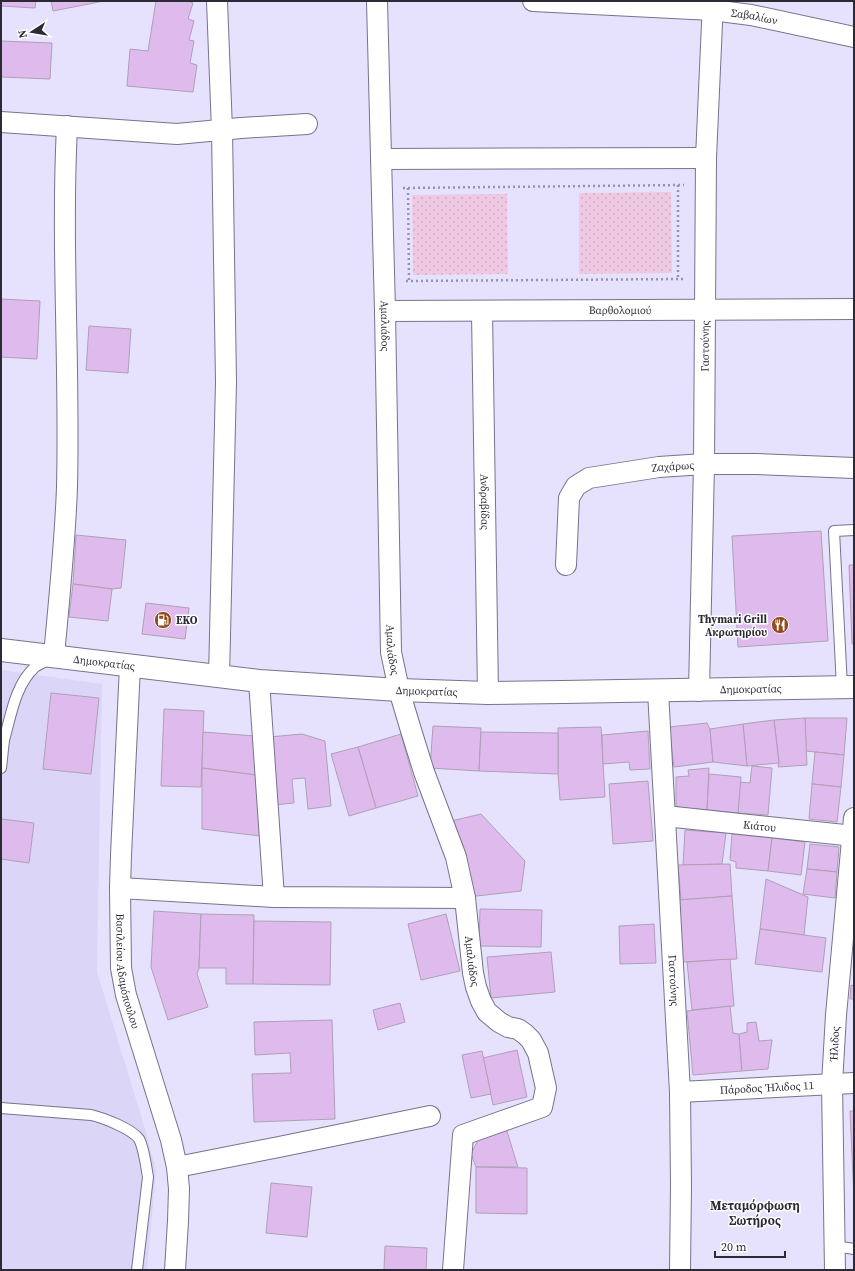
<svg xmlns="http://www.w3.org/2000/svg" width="855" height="1271" font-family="'Source Serif 4',serif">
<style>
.built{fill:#dbd5f8}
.grass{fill:url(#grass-dots)}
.building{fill:#debbec;stroke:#b09fb6}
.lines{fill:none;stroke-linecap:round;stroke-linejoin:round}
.service-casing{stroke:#77738b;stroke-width:12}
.minor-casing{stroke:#77738b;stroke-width:22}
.primary-casing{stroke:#77738b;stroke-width:24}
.path{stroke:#9793a8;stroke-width:2.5;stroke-dasharray:2 3;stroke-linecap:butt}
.service{stroke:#fff;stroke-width:10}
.minor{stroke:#fff;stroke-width:20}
.primary{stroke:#fff;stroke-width:22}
.labels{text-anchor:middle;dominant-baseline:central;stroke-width:3;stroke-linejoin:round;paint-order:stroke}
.street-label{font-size:11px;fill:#2c2a35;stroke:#fff}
.poi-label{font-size:11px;font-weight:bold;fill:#2c2a35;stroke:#fff;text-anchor:end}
.quarter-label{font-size:13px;font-weight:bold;fill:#2c2a35;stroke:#fff}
</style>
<defs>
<pattern id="grass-dots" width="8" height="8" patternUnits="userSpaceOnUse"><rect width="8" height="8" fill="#efc9e1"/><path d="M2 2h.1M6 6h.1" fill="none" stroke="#cdadc2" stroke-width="1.8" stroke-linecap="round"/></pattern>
</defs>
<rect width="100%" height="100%" fill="#e6e2fd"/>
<polygon class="built" points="1,670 102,684 97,972 146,1132 156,1171 147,1270 1,1270"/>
<g class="grass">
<polygon points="671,192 672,273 579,274 579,193"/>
<polygon points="507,194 508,274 413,275 412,195"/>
</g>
<g class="building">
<polygon points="1,1 36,1 35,8 1,6"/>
<polygon points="51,1 104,1 53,11"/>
<polygon points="156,1 188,1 193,3 188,19 194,21 189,40 194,41 190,63 197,65 193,92 127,86 130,49 148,51"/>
<polygon points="1,41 52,43 50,79 1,77"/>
<polygon points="1,299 40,301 37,359 1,357"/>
<polygon points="89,326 131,329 128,373 86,370"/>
<polygon points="821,531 828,641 738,647 732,536"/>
<polygon points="76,535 126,540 121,588 112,589 73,584"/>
<polygon points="849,565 854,565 854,644 852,644"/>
<polygon points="73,584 112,589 108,621 69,617"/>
<polygon points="146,603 189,608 185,639 142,634"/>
<polygon points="51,693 99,698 91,774 43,769"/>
<polygon points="164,709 204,711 201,787 161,786"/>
<polygon points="805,718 847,718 844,755 806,751"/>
<polygon points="805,718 807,765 778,767 779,763 774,720"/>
<polygon points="774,720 779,763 747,766 743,724"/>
<polygon points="707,723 710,729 713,762 674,767 669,727"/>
<polygon points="743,724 747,766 713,762 710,729"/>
<polygon points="433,726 481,728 479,771 430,768"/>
<polygon points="601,727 605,797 560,800 558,774 558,728"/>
<polygon points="648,731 650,769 630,770 629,762 603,764 602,735"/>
<polygon points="203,732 255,736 256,775 202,768"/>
<polygon points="481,732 558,733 558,774 479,771"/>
<polygon points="302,734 325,741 331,806 308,809 305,778 292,779 294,803 274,805 269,737"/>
<polygon points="401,734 418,796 376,808 358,747"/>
<polygon points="358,747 376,808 349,816 331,754"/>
<polygon points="815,752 844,755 841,787 812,784"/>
<polygon points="752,766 772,768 768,815 738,813 740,782 750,783"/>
<polygon points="202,768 256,775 260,836 202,829"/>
<polygon points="709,768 707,810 676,807 676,777 689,776 688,770"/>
<polygon points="709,774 741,777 738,813 707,810"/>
<polygon points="648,781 653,841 613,844 609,784"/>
<polygon points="812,784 841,787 837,822 809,819"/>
<polygon points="481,814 525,861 521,891 468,897 451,821"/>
<polygon points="1,819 34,823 29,863 1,859"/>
<polygon points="685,830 726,833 722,864 683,865"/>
<polygon points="732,834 772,838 768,871 736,868 736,862 730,860"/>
<polygon points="772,838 805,842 801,875 768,871"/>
<polygon points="810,844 839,847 837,872 807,869"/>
<polygon points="730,864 732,896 681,900 678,865"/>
<polygon points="807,869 837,872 835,898 803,894"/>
<polygon points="766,879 808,897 804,935 760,929"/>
<polygon points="732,896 737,959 682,962 678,900"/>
<polygon points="480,909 542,910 541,947 479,946"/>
<polygon points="154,911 201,914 199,968 197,974 208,1007 168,1020 151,967"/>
<polygon points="201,914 254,915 253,984 226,984 226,968 199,968"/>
<polygon points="446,914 460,971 421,980 408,924"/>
<polygon points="254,921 331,922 330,985 253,984"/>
<polygon points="654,924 656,963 620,964 619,926"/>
<polygon points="760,929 826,938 822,972 755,964"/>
<polygon points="551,952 555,992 491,998 487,957"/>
<polygon points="730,959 734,1006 692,1010 687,962"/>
<polygon points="851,985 854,986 854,999 850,999"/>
<polygon points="400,1003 405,1022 378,1030 373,1010"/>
<polygon points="730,1006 733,1033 739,1034 742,1071 693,1075 687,1011"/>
<polygon points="332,1020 335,1119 254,1122 252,1074 291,1073 290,1053 255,1055 254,1022"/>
<polygon points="756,1022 759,1041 772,1040 768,1069 742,1071 739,1034 747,1032 747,1023"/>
<polygon points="517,1050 527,1097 493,1105 483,1058"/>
<polygon points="482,1051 491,1094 471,1098 462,1055"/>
<polygon points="850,1111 854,1111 854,1198"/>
<polygon points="505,1125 518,1167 476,1167 471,1154 482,1132"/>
<polygon points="476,1167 527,1168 527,1214 476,1213"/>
<polygon points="271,1183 312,1187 307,1237 266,1233"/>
<polygon points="385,1246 427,1248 426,1270 384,1270"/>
</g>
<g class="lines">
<defs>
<g id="service">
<polyline points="842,687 834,531 854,530"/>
<path d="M4 740C11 716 15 685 35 667 39 664 44 662 48 660"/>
<polyline points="1,768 4,740 3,734"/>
<path d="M1 1108 91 1115C104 1118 132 1129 139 1139 144 1148 146 1166 148 1177L137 1270"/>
<polyline points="835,1246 854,1249"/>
</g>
<g id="minor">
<polyline points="217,1 222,130 226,382 219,677"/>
<path id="s1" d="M377 1 385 311 391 652 399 690 410 727 424 772 456 857 465 898 473 973 476 987 481 1001 487 1012 499 1022 508 1027 518 1029 525 1034 531 1040 538 1053 546 1088 542 1107 463 1135 453 1270"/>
<path id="s2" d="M533 1 712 10 751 15 854 37"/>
<polyline points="1,122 177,134 241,128 307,124"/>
<polyline points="381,159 706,158"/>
<path id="s3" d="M385 311 854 309"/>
<path id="s4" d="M482 312 488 693"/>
<path id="s5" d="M566 565 569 498 576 486 589 478 659 467 704 464H755L854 468"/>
<path d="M54 656C59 600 65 544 67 487 70 367 61 246 67 126"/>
<path id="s6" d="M130 666 121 855 120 888 121 968 126 995 171 1140 177 1167 179 1189 178 1221 175 1270"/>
<polyline points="259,681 274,897"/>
<path id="s7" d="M658 691 680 1092 681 1186 680 1270"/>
<path id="s8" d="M699 691 704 464 706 158 713 1"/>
<path id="s9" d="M665 816 854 836"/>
<polyline points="120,888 274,897 465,898"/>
<path id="s10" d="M680 1092 854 1083"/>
<polyline points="177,1167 279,1147 430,1116"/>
<path id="s11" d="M835 1270 832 1084 836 1015 854 818"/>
</g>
<g id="primary">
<path id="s12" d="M1 650 259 681 399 690 488 693 563 692 854 687"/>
</g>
</defs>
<use href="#service" class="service-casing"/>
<use href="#minor" class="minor-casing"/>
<use href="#primary" class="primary-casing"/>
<g class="path">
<polyline points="678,185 678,279"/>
<polyline points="403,188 684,185"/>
<polyline points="408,188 409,281"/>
<polyline points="406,281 683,279"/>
</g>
<use href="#service" class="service"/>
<use href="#minor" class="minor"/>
<use href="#primary" class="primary"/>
</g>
<defs>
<symbol id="fuel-disc" viewBox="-11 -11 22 22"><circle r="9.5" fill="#904c1f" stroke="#fff"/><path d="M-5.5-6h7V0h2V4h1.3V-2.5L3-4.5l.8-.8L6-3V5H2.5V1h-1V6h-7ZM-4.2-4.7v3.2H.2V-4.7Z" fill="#fff"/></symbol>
<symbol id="restaurant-disc" viewBox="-11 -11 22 22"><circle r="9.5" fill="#904c1f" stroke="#fff"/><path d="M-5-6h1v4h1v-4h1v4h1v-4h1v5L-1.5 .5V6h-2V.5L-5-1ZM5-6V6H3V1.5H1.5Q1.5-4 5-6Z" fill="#fff"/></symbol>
</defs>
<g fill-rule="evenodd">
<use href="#fuel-disc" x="153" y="610" width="20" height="20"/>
<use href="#restaurant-disc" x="770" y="615" width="20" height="20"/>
</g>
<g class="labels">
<g class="street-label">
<text stroke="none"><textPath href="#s2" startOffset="222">Σαβαλίων</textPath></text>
<text stroke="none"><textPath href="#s3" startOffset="235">Βαρθολομιού</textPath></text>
<text stroke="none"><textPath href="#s1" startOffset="325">Αμαλιάδος</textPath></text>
<text stroke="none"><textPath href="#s8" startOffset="345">Γαστούνης</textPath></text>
<text stroke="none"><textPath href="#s5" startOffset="181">Ζαχάρως</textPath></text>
<text stroke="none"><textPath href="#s4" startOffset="190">Ανδραβίδας</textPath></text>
<text stroke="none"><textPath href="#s1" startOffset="649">Αμαλιάδος</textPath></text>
<text stroke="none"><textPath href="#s12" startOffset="104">Δημοκρατίας</textPath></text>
<text stroke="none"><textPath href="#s12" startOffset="752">Δημοκρατίας</textPath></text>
<text stroke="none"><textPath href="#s12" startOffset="428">Δημοκρατίας</textPath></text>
<text stroke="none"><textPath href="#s9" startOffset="95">Κιάτου</textPath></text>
<text stroke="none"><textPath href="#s1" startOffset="972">Αμαλιάδος</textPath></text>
<text stroke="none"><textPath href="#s6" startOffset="306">Βασιλείου Αδαμόπουλου</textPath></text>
<text stroke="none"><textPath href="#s7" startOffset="290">Γαστούνης</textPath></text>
<text stroke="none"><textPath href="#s11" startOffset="226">Ήλιδος</textPath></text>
<text stroke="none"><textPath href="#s10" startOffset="87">Πάροδος Ήλιδος 11</textPath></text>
</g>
<g class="poi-label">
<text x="767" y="619">Thymari Grill<tspan x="767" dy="13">Ακρωτηρίου</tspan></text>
<text x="176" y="620" text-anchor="start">EKO</text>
</g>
<g class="quarter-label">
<text x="755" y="1205">Μεταμόρφωση<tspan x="755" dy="15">Σωτήρος</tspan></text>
</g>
</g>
<rect width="855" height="1271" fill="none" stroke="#2c2a35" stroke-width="4"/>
<g transform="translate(32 32) rotate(258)" stroke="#ffffff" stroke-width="3" paint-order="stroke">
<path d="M0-3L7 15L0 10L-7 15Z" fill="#2c2a35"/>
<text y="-6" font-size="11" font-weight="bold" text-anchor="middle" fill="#2c2a35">N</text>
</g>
<path d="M715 1251v6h70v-6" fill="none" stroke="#2c2a35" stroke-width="2"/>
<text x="721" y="1251" font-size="12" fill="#2c2a35" stroke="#ffffff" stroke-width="3" paint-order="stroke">20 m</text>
</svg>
